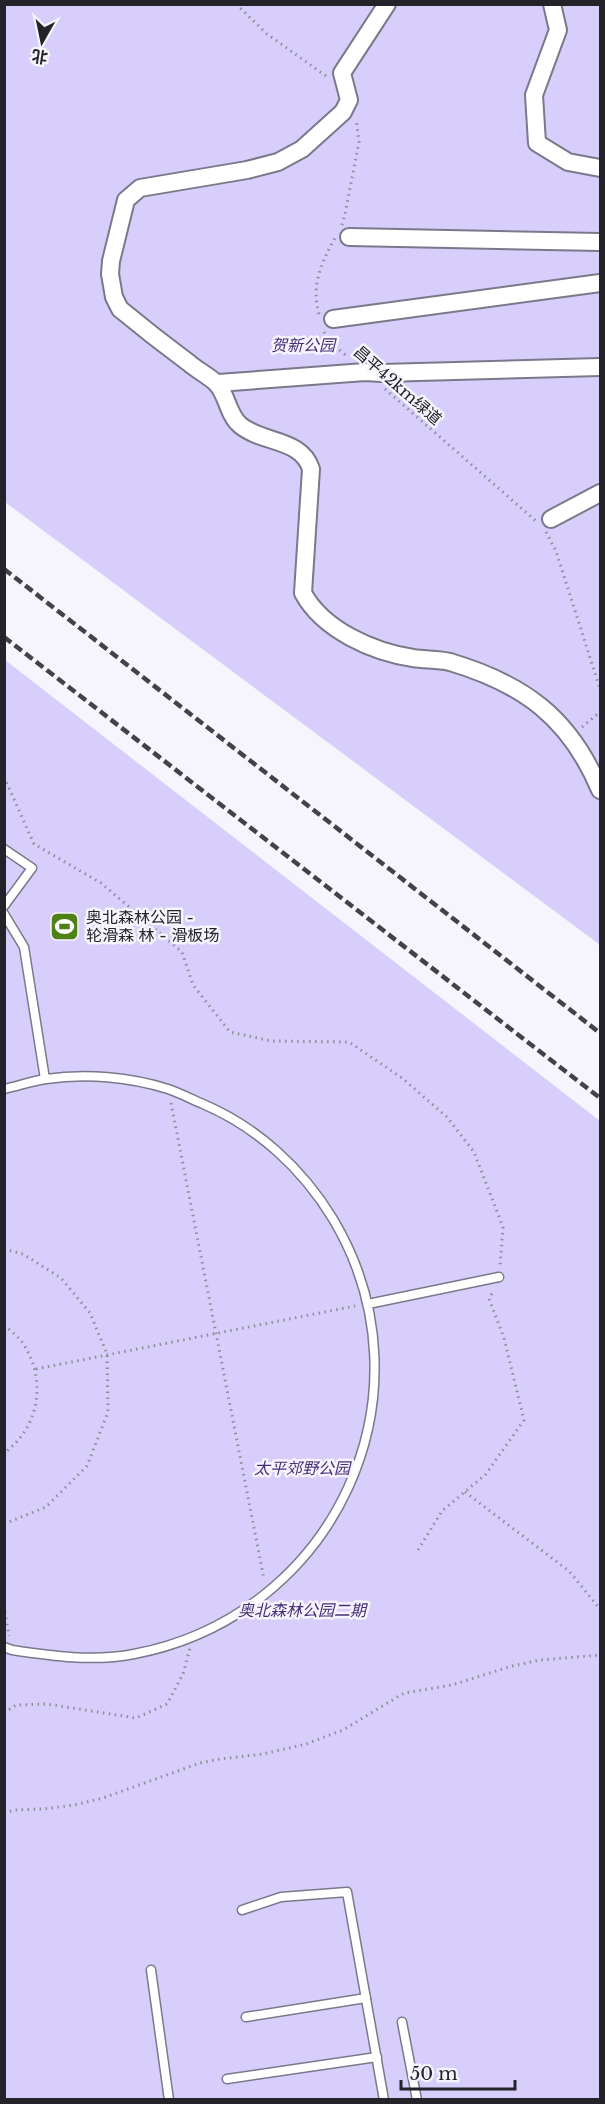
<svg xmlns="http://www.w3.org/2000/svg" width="605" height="2104" font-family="'Libre Baskerville','Noto Sans SC',serif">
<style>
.green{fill:#d8cefb}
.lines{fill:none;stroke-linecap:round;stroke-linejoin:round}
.lane-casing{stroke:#7b7889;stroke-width:11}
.street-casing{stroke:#7b7889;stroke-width:20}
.path{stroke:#8f8e95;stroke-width:3;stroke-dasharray:1.5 4.5;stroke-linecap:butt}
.lane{stroke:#fff;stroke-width:8}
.street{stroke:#fff;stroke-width:16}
.rail{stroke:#434249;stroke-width:4.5;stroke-dasharray:9 4.5;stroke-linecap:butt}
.labels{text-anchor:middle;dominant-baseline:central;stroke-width:5;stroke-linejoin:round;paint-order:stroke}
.park-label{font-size:16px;font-style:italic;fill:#472f78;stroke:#f6f5fd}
.street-label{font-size:16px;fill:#24232a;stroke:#f6f5fd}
.poi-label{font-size:16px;fill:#24232a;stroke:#f6f5fd;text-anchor:start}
</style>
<rect width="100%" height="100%" fill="#f6f5fd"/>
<g class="green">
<polygon points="4,5 600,5 600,945 5,502"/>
<polygon points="5,660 600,1121 600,2099 5,2099"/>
</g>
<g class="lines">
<defs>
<g id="lane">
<polyline points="4,849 32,868 4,906"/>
<polyline points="4,914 24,947 45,1079"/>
<path d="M4 1089C18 1086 32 1081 46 1079 86 1073 130 1077 168 1089 180 1093 191 1099 203 1104 257 1127 302 1168 333 1219 438 1395 334 1616 134 1654 93 1662 52 1656 12 1650L4 1647"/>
<polyline points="368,1304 499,1277"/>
<polyline points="242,1910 281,1897 347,1892 384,2100"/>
<polyline points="151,1970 169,2100"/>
<polyline points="246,2017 366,1998"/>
<polyline points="402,2022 417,2100"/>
<polyline points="227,2079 377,2057"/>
</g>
<g id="street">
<path d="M387 4 342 73 349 100 343 112 302 149 278 162 247 170 140 188 126 200 111 261 110 274 114 297 120 309C143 328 166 346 189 363 197 370 207 375 215 382 227 392 227 414 240 425 263 444 301 438 311 469L303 593C323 630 373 652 413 658 425 660 438 659 450 662 524 684 570 718 600 790"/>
<polyline points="552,4 558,30 534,95 537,143 568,162 600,168"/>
<polyline points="349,237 600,242"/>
<polyline points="333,319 600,283"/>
<polyline points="218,383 365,372 382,373 600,367"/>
<polyline points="551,519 600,493"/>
</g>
</defs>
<use href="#lane" class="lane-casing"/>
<use href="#street" class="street-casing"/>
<g class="path">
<polyline points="236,4 267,34 326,76"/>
<polyline points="342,225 345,214 359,142 356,119"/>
<path d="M319 314C311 286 321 263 335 238"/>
<polyline points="324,332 331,343 348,357"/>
<polyline points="385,389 536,521"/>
<polyline points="546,532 556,551 600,689"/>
<polyline points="582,727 600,712"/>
<polyline points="4,777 34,844 101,883 182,952 193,985 230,1032 271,1041 349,1042 402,1078 447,1117 474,1152 503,1227 500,1267"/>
<polyline points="171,1103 264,1579"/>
<polyline points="4,1249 23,1254 61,1278 90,1313 107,1354 108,1412 87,1466 46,1507 4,1524"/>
<path d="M4 1325C11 1331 20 1338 24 1345 47 1381 39 1428 4 1453"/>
<polyline points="36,1369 355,1306"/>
<polyline points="465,1492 569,1571 600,1609"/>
<polyline points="418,1550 442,1511 486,1474 524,1420 504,1338 489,1299 493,1291"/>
<polyline points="4,1606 9,1636"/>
<polyline points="4,1713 16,1705 47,1704 136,1718 167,1704 183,1674 190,1648"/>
<polyline points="4,1813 15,1810 43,1809 74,1805 103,1798 200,1763 220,1759 263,1754 306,1744 343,1730 404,1693 452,1685 512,1666 540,1660 600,1655"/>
</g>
<use href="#lane" class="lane"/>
<use href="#street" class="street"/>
<g class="rail">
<polyline points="4,569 600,1033"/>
<polyline points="4,637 600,1098"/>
</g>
</g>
<defs>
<symbol id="stadium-square" viewBox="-11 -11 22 22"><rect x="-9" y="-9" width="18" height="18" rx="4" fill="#4e8217" stroke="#f6f5fd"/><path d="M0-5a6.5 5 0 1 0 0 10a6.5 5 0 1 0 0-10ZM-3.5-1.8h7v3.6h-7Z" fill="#fff"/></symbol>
</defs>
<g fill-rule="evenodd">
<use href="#stadium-square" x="48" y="910" width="33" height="33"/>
</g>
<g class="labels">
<g class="park-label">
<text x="303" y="345">贺新公园</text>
<text x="302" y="1468">太平郊野公园</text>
<text x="302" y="1610">奥北森林公园二期</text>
</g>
<g class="street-label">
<text transform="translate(398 385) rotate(41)">昌平42km绿道</text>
</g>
<g class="poi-label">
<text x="86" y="917">奥北森林公园 -<tspan x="86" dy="18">轮滑森 林 - 滑板场</tspan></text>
</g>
</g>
<rect width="605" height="2104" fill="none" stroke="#24232a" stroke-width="12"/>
<g transform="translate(42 42) rotate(189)" stroke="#f6f5fd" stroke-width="4.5" paint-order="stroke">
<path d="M0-4.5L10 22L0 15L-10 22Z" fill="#24232a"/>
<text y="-9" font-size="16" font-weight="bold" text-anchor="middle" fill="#24232a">北</text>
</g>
<path d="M401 2080v9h114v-9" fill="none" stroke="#24232a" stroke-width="3"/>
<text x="410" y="2080" font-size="18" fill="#24232a" stroke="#f6f5fd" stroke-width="4.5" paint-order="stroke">50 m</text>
</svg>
